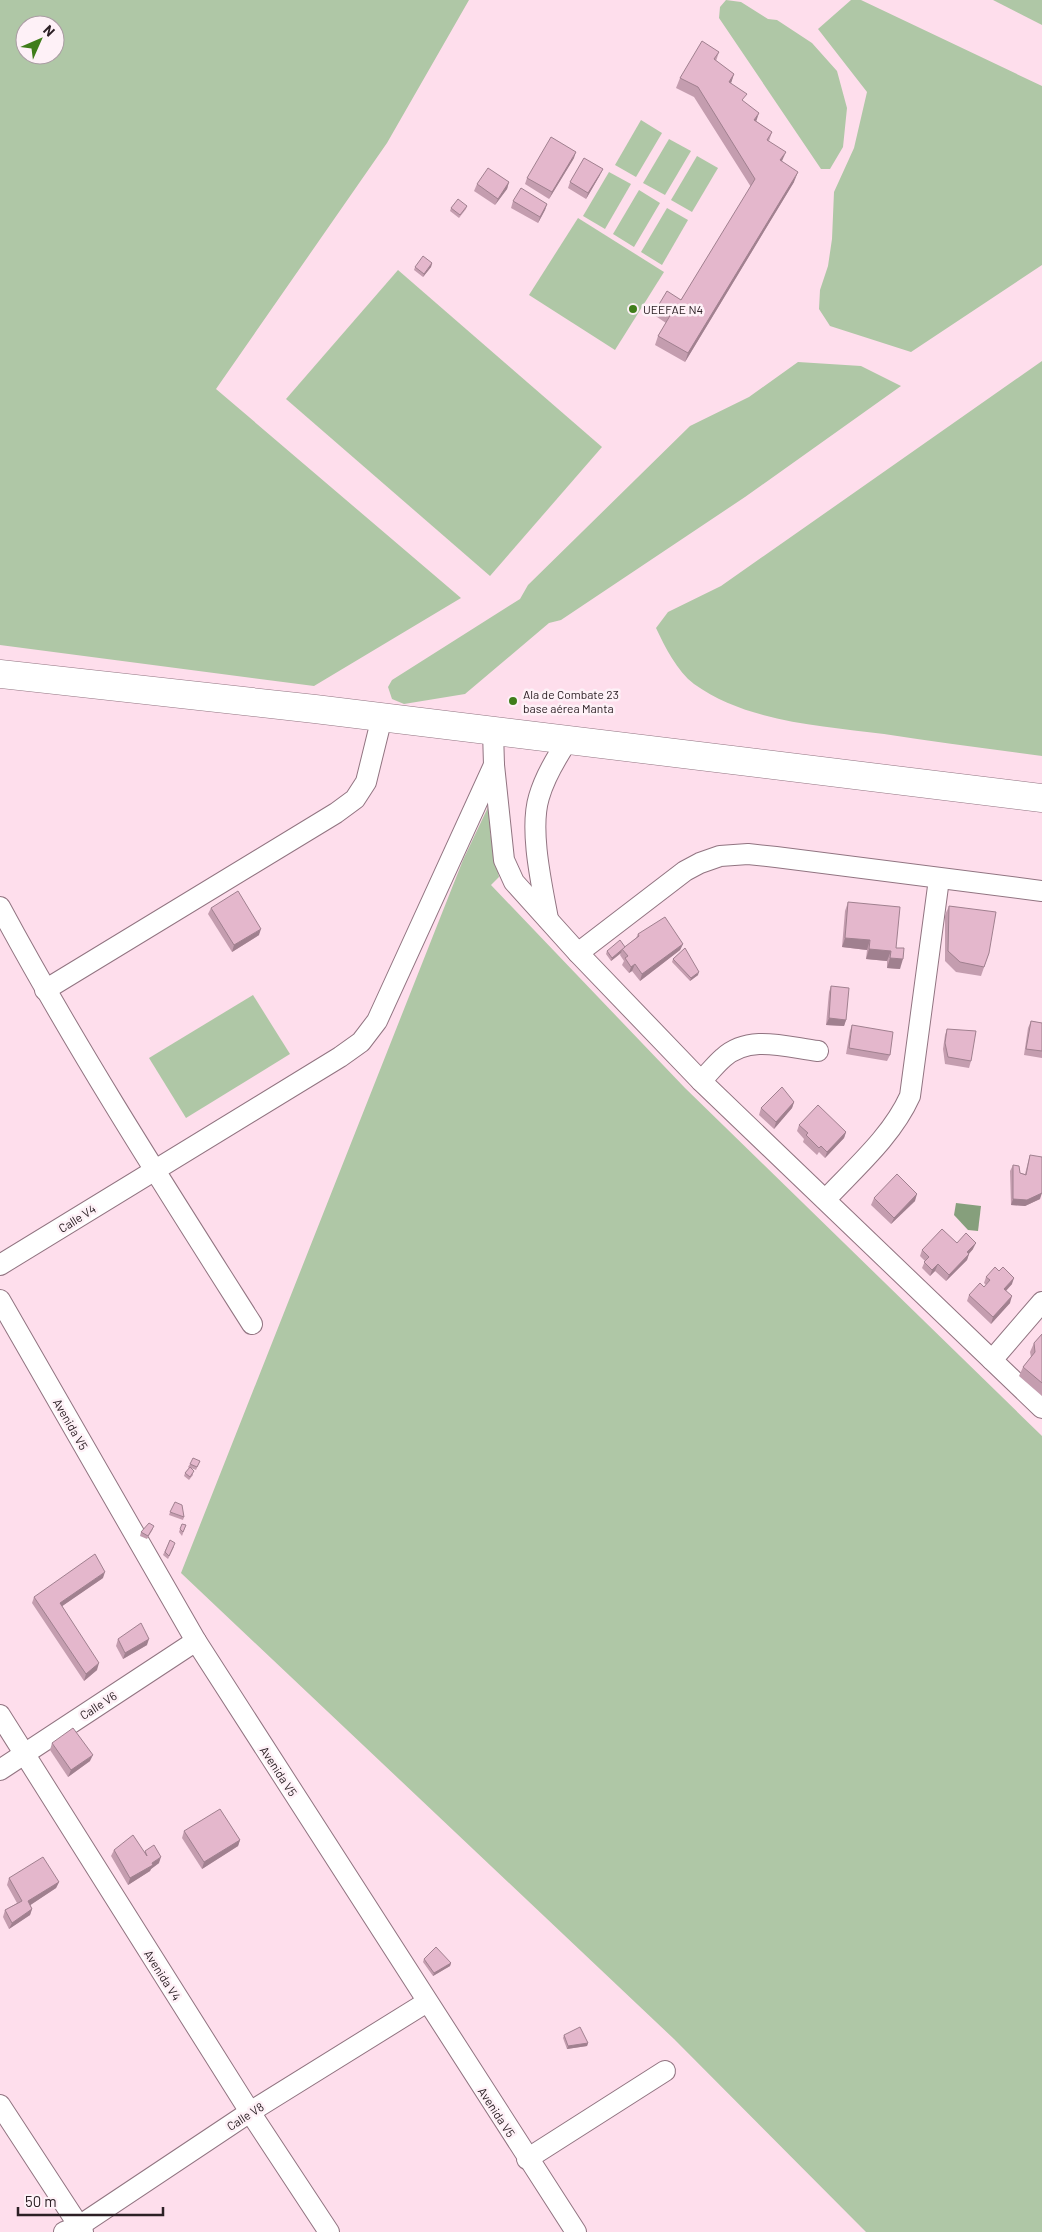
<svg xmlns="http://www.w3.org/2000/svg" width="1042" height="2232" font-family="Barlow,sans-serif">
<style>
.green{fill:#afc7a6;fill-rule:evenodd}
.water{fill:#869f7c}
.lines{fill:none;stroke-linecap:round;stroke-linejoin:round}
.street-casing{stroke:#917481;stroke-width:22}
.secondary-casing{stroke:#917481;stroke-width:29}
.street{stroke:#fff;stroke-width:20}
.secondary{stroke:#fff;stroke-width:28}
.wall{fill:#c49daf}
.shaded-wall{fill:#a0808f}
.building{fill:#e4b7cc;stroke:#a0808f}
.poi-dot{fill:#3f7d1a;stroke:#fef1f7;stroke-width:2}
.labels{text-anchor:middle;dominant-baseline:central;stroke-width:5;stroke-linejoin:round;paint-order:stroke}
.poi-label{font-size:12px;fill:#2c2025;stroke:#fef1f7;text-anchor:start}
.street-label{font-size:12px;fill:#2c2025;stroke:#fef1f7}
</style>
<rect width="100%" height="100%" fill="#fedeec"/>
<g class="green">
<path d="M0 0H469L387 143 216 389 461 598 314 686 0 645ZM25 25H55V55H25Z"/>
<polygon points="726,0 741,2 768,19 777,20 812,43 837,71 847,108 843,147 830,169 821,169 719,18 720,7"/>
<polygon points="851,0 861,0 1042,86 1042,265 911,352 830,326 819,309 820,290 828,266 832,239 834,192 854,148 867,92 818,29"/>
<polygon points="993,0 1042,0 1042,25"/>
<polygon points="641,120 662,133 636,177 615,165"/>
<polygon points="669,139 691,151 665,195 643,183"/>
<polygon points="697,156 718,168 692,212 671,200"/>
<polygon points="609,172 631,184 605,229 583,216"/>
<polygon points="639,190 660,203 634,247 613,234"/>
<polygon points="667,208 688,220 662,265 641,252"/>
<polygon points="578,218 664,272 615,350 529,295"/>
<polygon points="398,270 602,447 490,576 286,399"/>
<path d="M1042 361V756C989 749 936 742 884 734 821 726 747 722 694 684 677 671 665 647 656 628L668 612 721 586Z"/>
<polygon points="798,362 861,366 901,386 745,497 561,620 549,623 465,694 404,704 392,699 388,687 392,680 520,599 528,585 690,426 749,397"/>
<polygon points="490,803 490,832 499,877 491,885 685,1088 1042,1436 1042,2232 866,2232 674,2039 181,1573 463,860"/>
<polygon points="253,995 290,1054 186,1118 149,1058"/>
</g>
<polygon class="water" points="956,1203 981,1206 978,1231 968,1230 954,1215"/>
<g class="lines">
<defs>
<g id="street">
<polyline points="493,731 494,765 504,860 514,882 578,953 701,1081 1042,1408"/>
<path d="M0 907C77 1050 165 1187 252 1324"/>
<path d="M548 919C542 886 529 830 539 797 545 776 556 758 568 740"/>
<polyline points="578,953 685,871 700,863 720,856 748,854 776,857 1042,891"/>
<polyline points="45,990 336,813 355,799 366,782 382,717"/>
<path d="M701 1081C709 1073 715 1065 723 1058 749 1034 786 1047 818 1051"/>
<path d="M826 1199C856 1167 892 1136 910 1096L939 879"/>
<polyline points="0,1265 340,1057 361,1042 377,1021 494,765"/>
<polyline points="0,1300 196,1641 576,2232"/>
<polyline points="992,1360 1042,1302"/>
<polyline points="0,1715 250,2112 329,2232"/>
<polyline points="0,1770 196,1641"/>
<polyline points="0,2105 83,2232"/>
<polyline points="527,2159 665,2071"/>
<polyline points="64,2232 79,2226 250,2112 427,2002"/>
</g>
<polyline id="secondary" points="0,674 315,709 1042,798"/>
</defs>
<use href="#street" class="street-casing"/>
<use href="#secondary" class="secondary-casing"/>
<use href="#street" class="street"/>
<use href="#secondary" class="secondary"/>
</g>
<g class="wall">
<polygon points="719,52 716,61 734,74 731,83 756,121 772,132 769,141 794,182 685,362 655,345 658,336 666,323 654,315 658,306 681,300 751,187 694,97 676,88 680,78"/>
<polygon points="574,158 549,199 525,184 527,178"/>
<polygon points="600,175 586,199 568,188 570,182"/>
<polygon points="509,182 507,189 495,205 474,191 477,184"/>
<polygon points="513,201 547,204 545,210 538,223 511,208"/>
<polygon points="467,206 466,209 459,218 450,211 451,208"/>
<polygon points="432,263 431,267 423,277 414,270 415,267"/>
<polygon points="848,902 896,948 900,969 887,968 887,961 866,959 867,950 842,947 845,911"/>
<polygon points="949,906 989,953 981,976 956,972 945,961 945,915"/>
<polygon points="211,908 259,935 232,952 208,914"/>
<polygon points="638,934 683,944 680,950 640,981 632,971 629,973 622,965 624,961 620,955 621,953 611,961 606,954 607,951 625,947 636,938"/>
<polygon points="673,959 698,975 690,981 672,962"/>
<polygon points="831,986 846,1020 844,1026 826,1025 829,992"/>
<polygon points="1031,1021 1042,1023 1042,1058 1024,1055 1028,1028"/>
<polygon points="852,1025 890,1055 887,1061 846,1054 850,1031"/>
<polygon points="947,1029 971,1061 969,1068 945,1064 943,1049 945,1035"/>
<polygon points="794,1102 792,1108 774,1129 759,1115 761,1108"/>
<polygon points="799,1125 846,1132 844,1138 825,1158 819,1152 817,1155 803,1142 804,1139 797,1131"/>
<polygon points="1030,1155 1040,1199 1025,1206 1011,1205 1010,1171 1013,1165 1020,1173 1025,1174 1028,1162"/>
<polygon points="874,1198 915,1201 891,1224 871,1205"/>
<polygon points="957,1243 973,1249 969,1254 967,1260 946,1281 935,1271 930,1276 922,1268 925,1261 920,1256 922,1250"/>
<polygon points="986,1277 1012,1284 1006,1291 1010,1303 991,1324 967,1301 969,1295 984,1287 986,1285 984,1283"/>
<polygon points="1042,1334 1042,1396 1019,1376 1023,1367 1031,1357 1030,1352 1034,1343"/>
<polygon points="200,1461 196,1470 191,1468 193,1475 189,1480 184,1476 185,1473 189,1468 188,1467 190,1464"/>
<polygon points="170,1512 184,1517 183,1520 169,1515"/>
<polygon points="186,1525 182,1536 179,1532 180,1529"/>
<polygon points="153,1529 147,1539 140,1536 141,1532"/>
<polygon points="170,1540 174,1547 168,1559 163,1555"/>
<polygon points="103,1578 62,1606 97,1670 84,1681 32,1603 34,1597"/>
<polygon points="118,1639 147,1645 123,1659 116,1646"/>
<polygon points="52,1743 90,1761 68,1777 50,1750"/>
<polygon points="184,1831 240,1840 238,1846 202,1869 182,1838"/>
<polygon points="114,1850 145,1853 145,1851 159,1863 151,1869 150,1871 128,1885 111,1856"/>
<polygon points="9,1878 59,1882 56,1888 30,1905 32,1909 30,1915 9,1929 3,1917 5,1910 17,1903 7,1885"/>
<polygon points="424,1959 451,1963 450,1966 433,1976 423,1962"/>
<polygon points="564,2035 588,2043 587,2046 567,2049 563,2038"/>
</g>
<g class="shaded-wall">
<polygon points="734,74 731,83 729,82"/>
<polygon points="759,113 756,122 754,120"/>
<polygon points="576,152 574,158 549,199 552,192"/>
<polygon points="786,152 782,161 776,170 780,160"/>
<polygon points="603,169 600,175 586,199 588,193"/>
<polygon points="798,172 794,182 685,362 688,353"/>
<polygon points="509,182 507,189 495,205 498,199"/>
<polygon points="547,204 545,210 538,223 540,217"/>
<polygon points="432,263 431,267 423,277 424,274"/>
<polygon points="261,929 259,935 232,952 234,945"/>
<polygon points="845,938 870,940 867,950 842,947"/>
<polygon points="683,944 680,950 640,981 642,974"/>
<polygon points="869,949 891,951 887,961 866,959"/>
<polygon points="622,950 621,953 611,961 612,958"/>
<polygon points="890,958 903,959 900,969 887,968"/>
<polygon points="635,964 632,971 629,973 631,967"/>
<polygon points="699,972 698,975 690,981 691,978"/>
<polygon points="829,1018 846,1020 844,1026 826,1025"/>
<polygon points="794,1102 792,1108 774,1129 776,1122"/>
<polygon points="846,1132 844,1138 825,1158 827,1152"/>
<polygon points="1042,1193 1040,1199 1025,1206 1011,1205 1013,1199"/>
<polygon points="917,1194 915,1201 891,1224 894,1218"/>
<polygon points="976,1243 973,1249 965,1258 967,1252"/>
<polygon points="969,1254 967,1260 946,1281 949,1275"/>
<polygon points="938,1264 935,1271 930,1276 932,1270"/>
<polygon points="1014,1278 1012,1284 1002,1295 1004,1289"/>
<polygon points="1012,1296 1010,1303 991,1324 993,1317"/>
<polygon points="105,1572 103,1578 58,1609 60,1603"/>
<polygon points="149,1639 147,1645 123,1659 125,1653"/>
<polygon points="99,1663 97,1670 84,1681 86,1674"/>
<polygon points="93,1755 90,1761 68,1777 71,1770"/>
<polygon points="240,1840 238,1846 202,1869 204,1862"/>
<polygon points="161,1857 159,1863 151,1869 150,1871 128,1885 130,1878"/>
<polygon points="59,1882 56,1888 26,1908 28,1901"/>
<polygon points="32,1909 30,1915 9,1929 12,1923"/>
<polygon points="451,1963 450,1966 433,1976 434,1973"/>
<polygon points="588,2043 587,2046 567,2049 568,2046"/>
</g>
<g class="building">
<polygon points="702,41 719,52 714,59 734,74 729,82 747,94 742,100 759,113 754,120 772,132 767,140 786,152 780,160 798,172 688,353 658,336 671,314 658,306 667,291 681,300 755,179 698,87 680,78"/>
<polygon points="551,137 576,152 552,192 527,178"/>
<polygon points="584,158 603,169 588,193 570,182"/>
<polygon points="488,168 509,182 498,199 477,184"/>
<polygon points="521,188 547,204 540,217 513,201"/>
<polygon points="458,199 467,206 460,215 451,208"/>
<polygon points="423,256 432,263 424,274 415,267"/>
<polygon points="238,891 261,929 234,945 211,908"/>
<polygon points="848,902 900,907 896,948 904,948 903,959 890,958 891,951 869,949 870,940 845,938"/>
<polygon points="949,906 996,912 989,953 984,967 960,962 948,951"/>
<polygon points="665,917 683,944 642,974 635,964 631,967 625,958 628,956 622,949 639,936 638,934"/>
<polygon points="620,940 625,947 612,958 607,951"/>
<polygon points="685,948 699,972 691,978 673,959"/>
<polygon points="831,986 849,988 846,1020 829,1018"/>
<polygon points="1031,1021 1042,1023 1042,1051 1026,1049"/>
<polygon points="852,1025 893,1032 890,1055 849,1048"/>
<polygon points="947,1029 976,1031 971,1061 948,1057 945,1043"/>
<polygon points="782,1087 794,1102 776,1122 761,1108"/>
<polygon points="818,1105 846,1132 827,1152 821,1146 819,1148 806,1135 808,1133 799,1125"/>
<polygon points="1030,1155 1042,1157 1042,1193 1027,1200 1013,1199 1013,1165 1019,1166 1020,1173 1026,1175"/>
<polygon points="897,1174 917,1194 894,1218 874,1198"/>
<polygon points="942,1229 957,1243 966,1233 976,1243 967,1252 969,1254 949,1275 938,1264 932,1270 924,1262 929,1257 922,1250"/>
<polygon points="995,1267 999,1271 1003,1267 1014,1278 1004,1289 1012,1296 993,1317 969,1295 980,1283 984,1287 990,1280 986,1277"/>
<polygon points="1042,1334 1042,1383 1023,1367 1035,1352 1034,1343"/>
<polygon points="193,1458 200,1461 197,1467 190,1464"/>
<polygon points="190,1467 194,1471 190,1477 185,1473"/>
<polygon points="175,1502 182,1505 184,1517 170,1512"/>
<polygon points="149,1523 154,1526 148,1536 141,1532"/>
<polygon points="182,1524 186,1525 183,1532 180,1529"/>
<polygon points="170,1540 175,1543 169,1556 165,1552"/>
<polygon points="95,1554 105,1572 60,1603 99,1663 86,1674 34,1597"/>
<polygon points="141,1623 149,1639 125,1653 118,1639"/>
<polygon points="73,1728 93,1755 71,1770 52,1743"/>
<polygon points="220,1809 240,1840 204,1862 184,1831"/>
<polygon points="133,1835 147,1856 145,1851 154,1845 161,1857 152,1863 153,1865 130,1878 114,1850"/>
<polygon points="43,1857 59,1882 28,1901 32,1909 12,1923 5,1910 22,1901 9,1878"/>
<polygon points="436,1947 451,1963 434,1973 424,1959"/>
<polygon points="580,2027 588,2043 568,2046 564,2035"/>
</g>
<g class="poi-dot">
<circle cx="633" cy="309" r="5"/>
<circle cx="513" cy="701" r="5"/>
</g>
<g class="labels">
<g class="poi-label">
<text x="643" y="309">UEEFAE N4</text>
<text x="523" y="694">Ala de Combate 23<tspan x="523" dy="14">base aérea Manta</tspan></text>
</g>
<g class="street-label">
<text transform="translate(77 1218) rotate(-32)">Calle V4</text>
<text transform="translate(71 1424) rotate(60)">Avenida V5</text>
<text transform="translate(98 1705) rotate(-33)">Calle V6</text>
<text transform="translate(279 1771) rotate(57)">Avenida V5</text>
<text transform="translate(163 1975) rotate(58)">Avenida V4</text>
<text transform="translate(497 2112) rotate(57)">Avenida V5</text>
<text transform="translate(245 2116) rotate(-33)">Calle V8</text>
</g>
</g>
<g transform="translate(40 40) rotate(45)"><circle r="24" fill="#fef1f7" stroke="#aa9da3"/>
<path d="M0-4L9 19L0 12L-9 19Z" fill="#3f7d1a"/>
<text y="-8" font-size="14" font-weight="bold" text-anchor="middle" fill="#2c2025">N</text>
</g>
<path d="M18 2207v8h145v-8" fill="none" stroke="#2c2025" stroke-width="2.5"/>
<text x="25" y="2207" font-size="15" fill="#2c2025" stroke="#fef1f7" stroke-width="4" paint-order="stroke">50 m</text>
</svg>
